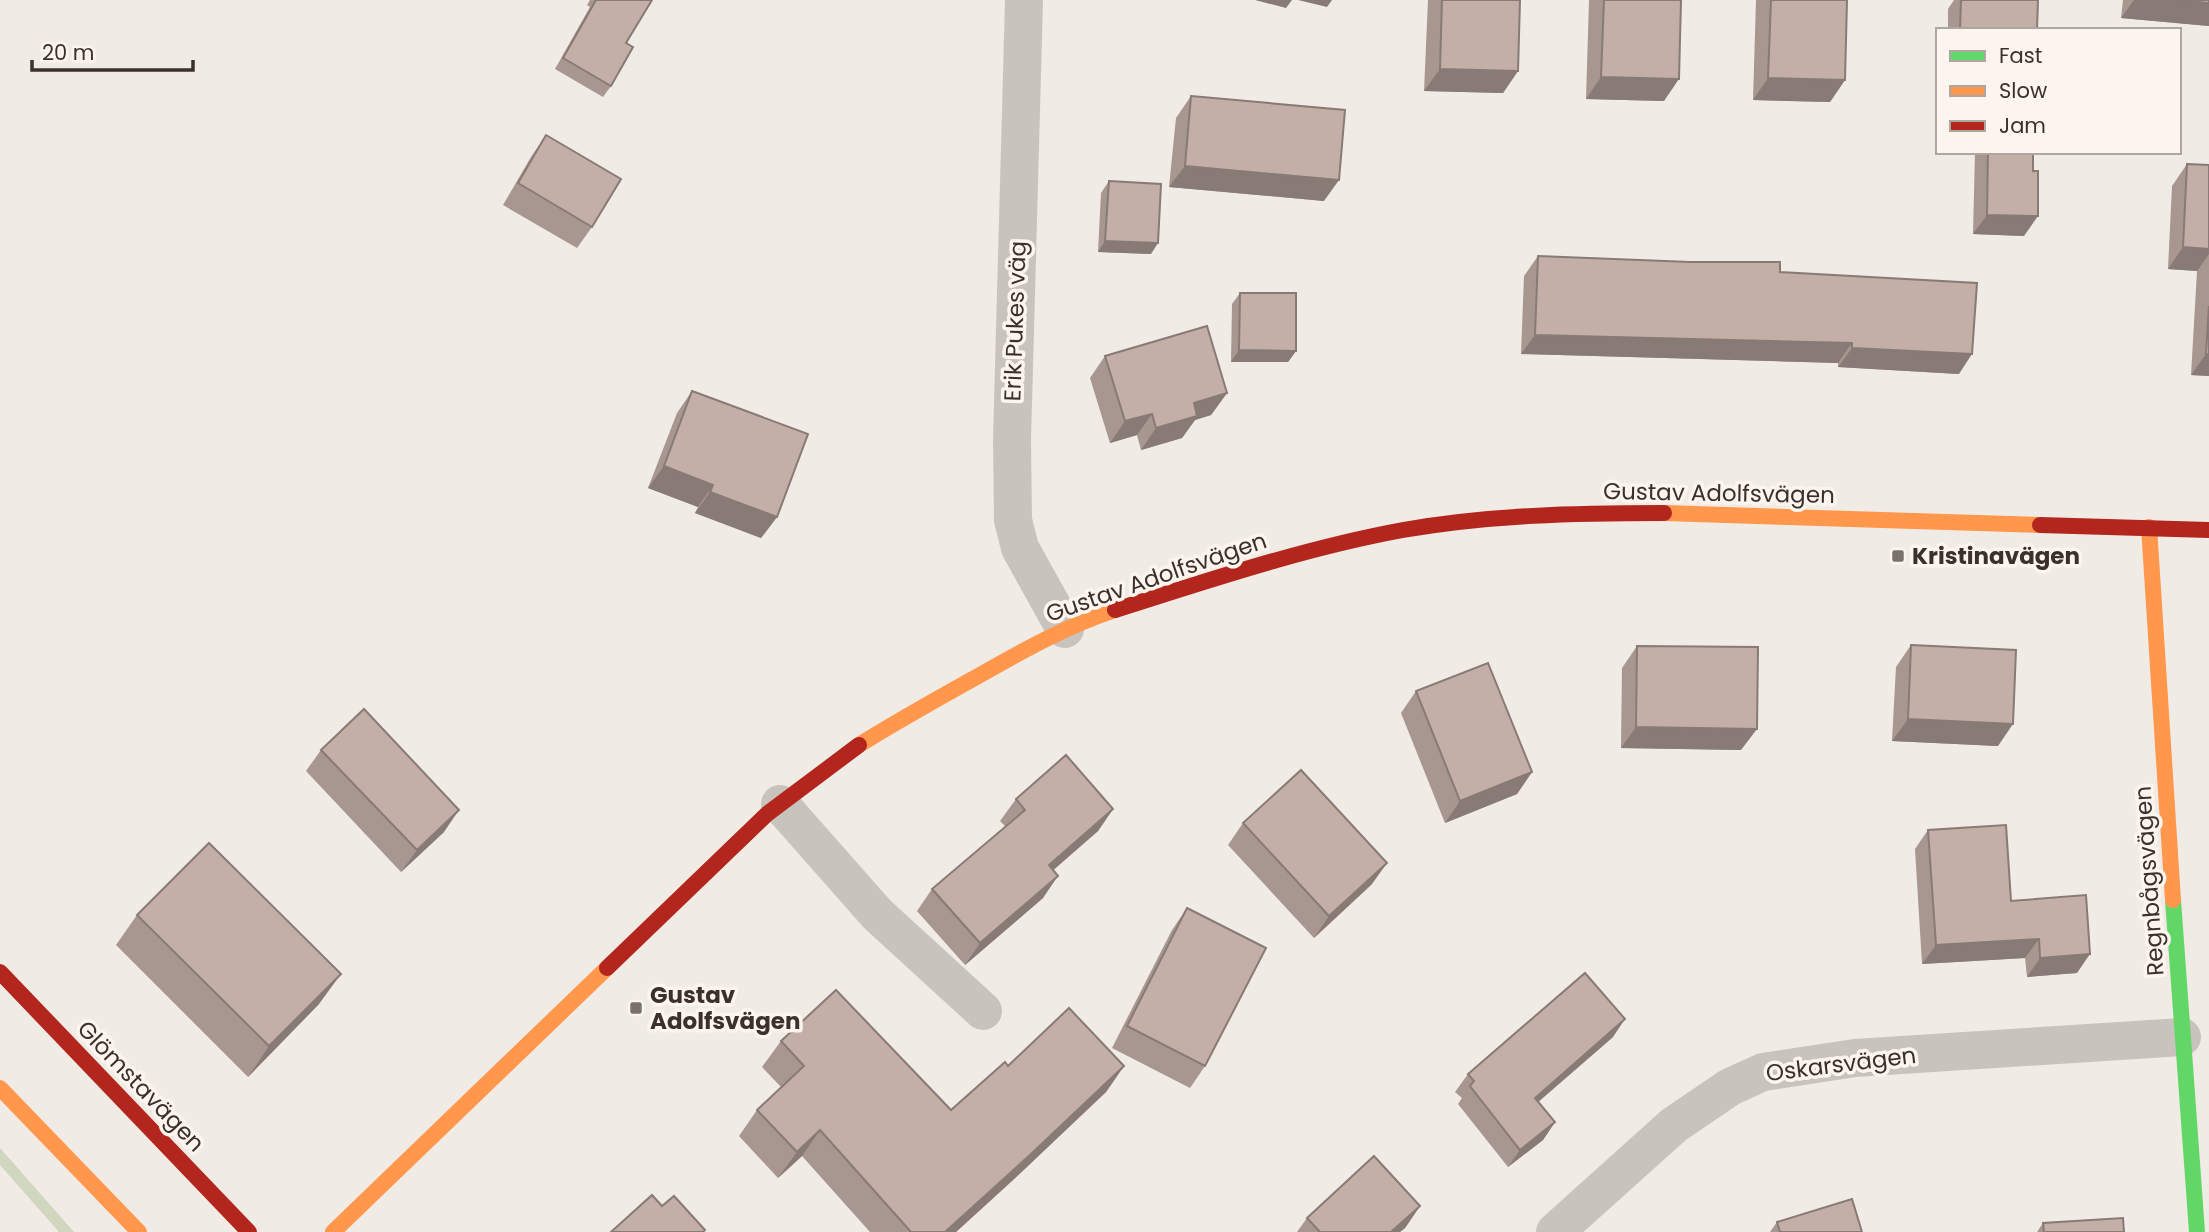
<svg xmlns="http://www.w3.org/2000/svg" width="2209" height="1232" font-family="Poppins,sans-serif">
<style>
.green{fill:#d1d6bf}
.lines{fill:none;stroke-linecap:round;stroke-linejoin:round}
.street{stroke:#c9c3be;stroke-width:38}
.fast{stroke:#63d668;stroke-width:16}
.slow{stroke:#ff974d;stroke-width:16}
.jam{stroke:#b3261e;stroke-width:16}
.wall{fill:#a89690}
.shaded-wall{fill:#887a75}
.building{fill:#c3afa7;stroke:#887a75;stroke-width:2}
.poi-dot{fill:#7a716c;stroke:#fbf5ee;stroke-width:2.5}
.labels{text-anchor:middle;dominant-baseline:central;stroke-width:7;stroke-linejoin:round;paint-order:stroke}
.street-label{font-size:23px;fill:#3b302b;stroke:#fbf5ee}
.poi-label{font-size:23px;font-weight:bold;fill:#3b302b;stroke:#fbf5ee;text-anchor:start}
</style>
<rect width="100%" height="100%" fill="#f0ebe5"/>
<polygon class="green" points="0,1148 74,1232 59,1232 0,1165"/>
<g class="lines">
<g class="street">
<polyline points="1024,0 1012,440 1013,520 1020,548 1065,629"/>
<polyline points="780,804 877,914 983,1011"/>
<polyline points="1555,1232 1674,1125 1730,1087 1763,1072 1855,1058 2182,1037"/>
</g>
<polyline class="fast" points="2173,900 2197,1232"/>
<g class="slow">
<polyline points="1664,513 2040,525"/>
<polyline points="2149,527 2173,900"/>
<path d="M859 745C899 720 939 698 980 675 1024 650 1067 626 1115 610"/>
<polyline points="0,1088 139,1232"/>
<polyline points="333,1232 607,968"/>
</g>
<g class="jam">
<polyline points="2040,525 2209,530"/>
<path d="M1115 610C1210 580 1305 548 1403 530 1490 515 1576 513 1664 513"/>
<polyline points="607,968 767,814 859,745"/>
<polyline points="0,972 249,1232"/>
</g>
</g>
<g class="wall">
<polygon points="590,0 652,0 626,43 611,86 603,97 555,69 590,7 587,5"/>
<polygon points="1428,0 1520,0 1518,71 1503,93 1424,91"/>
<polygon points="1589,0 1681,0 1664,101 1586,99"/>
<polygon points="1756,0 1847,0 1845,80 1830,102 1753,100"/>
<polygon points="1954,0 2038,0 2037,30 1948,30 1948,9"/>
<polygon points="2123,0 2209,0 2209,26 2121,18"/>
<polygon points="1191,96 1324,201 1169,187 1176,118"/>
<polygon points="546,135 592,227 577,248 503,205 531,157"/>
<polygon points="1975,152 2033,152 2024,236 1973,234"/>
<polygon points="2187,164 2209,165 2209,376 2191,375 2197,271 2168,269 2172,186"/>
<polygon points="1109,181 1151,254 1098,252 1101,193"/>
<polygon points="1538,256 1780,272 1959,374 1838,367 1838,363 1521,354 1524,276"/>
<polygon points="1240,293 1296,351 1288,362 1231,362 1232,304"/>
<polygon points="1105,356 1227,393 1211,415 1195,420 1182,438 1141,450 1137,435 1110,443 1090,378"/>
<polygon points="692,391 777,517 761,538 695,513 698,507 648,488 677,413"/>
<polygon points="1911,645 1998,746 1892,741 1896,667"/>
<polygon points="1637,646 1741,750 1621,748 1622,668"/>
<polygon points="1416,691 1532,772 1517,794 1445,823 1401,713"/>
<polygon points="321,750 444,832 401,872 306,771"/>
<polygon points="1016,799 1113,809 1098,831 1053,870 1043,898 965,965 917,911 932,889 1006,827 1000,821"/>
<polygon points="1243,823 1372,884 1314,938 1228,845"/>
<polygon points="1928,830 2011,901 2077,973 2027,977 2025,958 1922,964 1915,849"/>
<polygon points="1187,908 1205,1066 1190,1088 1112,1048 1172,930"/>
<polygon points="137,915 319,1004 248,1077 116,945"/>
<polygon points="1613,1037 1538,1102 1555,1122 1543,1140 1508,1167 1458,1104 1462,1098 1455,1092 1468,1074"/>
<polygon points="781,1041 951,1110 1008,1066 1124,1066 1106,1092 1013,1180 956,1232 870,1232 802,1156 778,1178 739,1136 757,1110 781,1087 762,1067"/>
<polygon points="1420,1206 1405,1228 1400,1232 1297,1232 1307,1218"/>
<polygon points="1777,1222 1862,1232 1770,1232"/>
<polygon points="2043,1223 2124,1232 2037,1232"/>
</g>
<g class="shaded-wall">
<polygon points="1255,0 1292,0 1286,8"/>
<polygon points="1298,0 1332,0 1327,7"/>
<polygon points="2134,0 2174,0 2209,3 2209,26 2121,18"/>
<polygon points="1440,69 1518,71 1503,93 1424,91"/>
<polygon points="1601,77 1679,79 1664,101 1586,99"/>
<polygon points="1768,78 1845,80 1830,102 1753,100"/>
<polygon points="1185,166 1339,180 1324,201 1169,187"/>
<polygon points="1987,215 2038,216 2024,236 1973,234"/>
<polygon points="1105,241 1158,243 1151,254 1098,252"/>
<polygon points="2183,247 2209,249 2209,254 2197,271 2168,269"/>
<polygon points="1535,335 1852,343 1838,363 1521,354"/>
<polygon points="1852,348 1972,354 1959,374 1838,367"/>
<polygon points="1239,350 1296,351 1288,362 1231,362"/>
<polygon points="2206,354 2209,354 2209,376 2191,375"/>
<polygon points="1227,393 1211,415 1195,420 1182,438 1141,450 1156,428 1194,403"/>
<polygon points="1152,414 1137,435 1110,443 1125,421"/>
<polygon points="664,466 713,485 698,507 648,488"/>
<polygon points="710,492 777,517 761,538 695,513"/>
<polygon points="1908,719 2013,724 1998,746 1892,741"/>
<polygon points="1636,727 1757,729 1741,750 1621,748"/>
<polygon points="1532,772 1517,794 1445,823 1460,801"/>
<polygon points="1113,809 1098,831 1034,887 1049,865"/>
<polygon points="459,810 444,832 401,872 417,850"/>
<polygon points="1387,863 1372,884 1314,938 1329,916"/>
<polygon points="1058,876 1043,898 965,965 980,943"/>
<polygon points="2039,939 2025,958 1922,964 1936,945"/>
<polygon points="2090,954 2077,973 2027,977 2040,958"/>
<polygon points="341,974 319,1004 248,1077 269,1046"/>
<polygon points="1625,1019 1613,1037 1523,1115 1535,1098"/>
<polygon points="1124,1066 1106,1092 1013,1180 956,1232 945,1232"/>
<polygon points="1555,1122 1543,1140 1508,1167 1520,1150"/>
<polygon points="820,1130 802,1156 778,1178 797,1152"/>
<polygon points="1420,1206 1405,1228 1400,1232 1391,1232"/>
</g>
<g class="building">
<polygon points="596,0 652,0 626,43 633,47 611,86 563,58"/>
<polygon points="1442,0 1520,0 1518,71 1440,69"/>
<polygon points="1604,0 1681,0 1679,79 1601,77"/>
<polygon points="1771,0 1847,0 1845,80 1768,78"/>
<polygon points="1961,0 2038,0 2037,30 1960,30"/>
<polygon points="2174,0 2209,0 2209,3"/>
<polygon points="1191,96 1345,110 1339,180 1185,166"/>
<polygon points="546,135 621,179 592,227 518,183"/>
<polygon points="1988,152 2033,152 2033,171 2038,171 2038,216 1987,215"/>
<polygon points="2187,164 2209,165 2209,249 2183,247"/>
<polygon points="1109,181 1161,184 1158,243 1105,241"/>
<polygon points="1538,256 1690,262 1780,262 1780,272 1977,283 1972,354 1852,348 1852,343 1535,335"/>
<polygon points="1240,293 1296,293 1296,351 1239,350"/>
<polygon points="2209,306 2209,354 2206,354"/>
<polygon points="1207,326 1227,393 1194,403 1197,416 1156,428 1152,414 1125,421 1105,356"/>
<polygon points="692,391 808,434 777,517 710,492 713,485 664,466"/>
<polygon points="1911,645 2016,650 2013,724 1908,719"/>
<polygon points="1637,646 1758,647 1757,729 1636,727"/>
<polygon points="1488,663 1532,772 1460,801 1416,691"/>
<polygon points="364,709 459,810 417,850 321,750"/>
<polygon points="1066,755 1113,809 1049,865 1058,876 980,943 932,889 1025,810 1016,799"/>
<polygon points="1301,770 1387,863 1329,916 1243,823"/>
<polygon points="2006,825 2011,901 2086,895 2090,954 2040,958 2039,939 1936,945 1928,830"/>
<polygon points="209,843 341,974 269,1046 137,915"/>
<polygon points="1187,908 1266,948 1205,1066 1127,1026"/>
<polygon points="1585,973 1625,1019 1535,1098 1555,1122 1520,1150 1470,1086 1474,1081 1468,1074"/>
<polygon points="836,990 951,1110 1005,1062 1008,1066 1069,1008 1124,1066 1031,1154 945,1232 911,1232 820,1130 797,1152 757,1110 804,1066 781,1041"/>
<polygon points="1374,1156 1420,1206 1391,1232 1320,1232 1307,1218"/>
<polygon points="652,1195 662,1206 674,1196 705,1230 703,1232 611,1232"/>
<polygon points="1852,1199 1862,1232 1780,1232 1777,1222"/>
<polygon points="2123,1218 2124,1232 2044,1232 2043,1223"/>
</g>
<g class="poi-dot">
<rect x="1891" y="549" width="14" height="14" rx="3.5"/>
<rect x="629" y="1001" width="14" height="14" rx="3.5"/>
</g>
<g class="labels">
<g class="street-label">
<text transform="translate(1015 321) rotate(-88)">Erik Pukes väg</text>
<text transform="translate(1719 493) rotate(1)">Gustav Adolfsvägen</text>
<text transform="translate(1156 577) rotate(-19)">Gustav Adolfsvägen</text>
<text transform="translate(2149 881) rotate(-94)">Regnbågsvägen</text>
<text transform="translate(1841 1064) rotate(-7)">Oskarsvägen</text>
<text transform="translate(141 1086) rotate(46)">Glömstavägen</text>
</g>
<g class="poi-label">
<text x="1912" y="556">Kristinavägen</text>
<text x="650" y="995">Gustav<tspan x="650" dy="26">Adolfsvägen</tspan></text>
</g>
</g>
<rect x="1936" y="28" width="245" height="126" fill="#fbf5ee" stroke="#aea6a0" stroke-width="2"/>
<rect x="1950" y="51" width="35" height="10" fill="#63d668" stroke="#aea6a0" stroke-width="2"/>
<text x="1999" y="63" font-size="21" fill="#3b302b">Fast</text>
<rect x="1950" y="86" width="35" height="10" fill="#ff974d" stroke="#aea6a0" stroke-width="2"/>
<text x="1999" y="98" font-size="21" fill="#3b302b">Slow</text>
<rect x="1950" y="121" width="35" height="10" fill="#b3261e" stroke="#aea6a0" stroke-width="2"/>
<text x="1999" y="133" font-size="21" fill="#3b302b">Jam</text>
<path d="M32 60v10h161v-10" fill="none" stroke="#3b302b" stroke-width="3.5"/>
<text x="42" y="60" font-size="21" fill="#3b302b" stroke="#fbf5ee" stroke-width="5" paint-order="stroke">20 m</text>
</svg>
